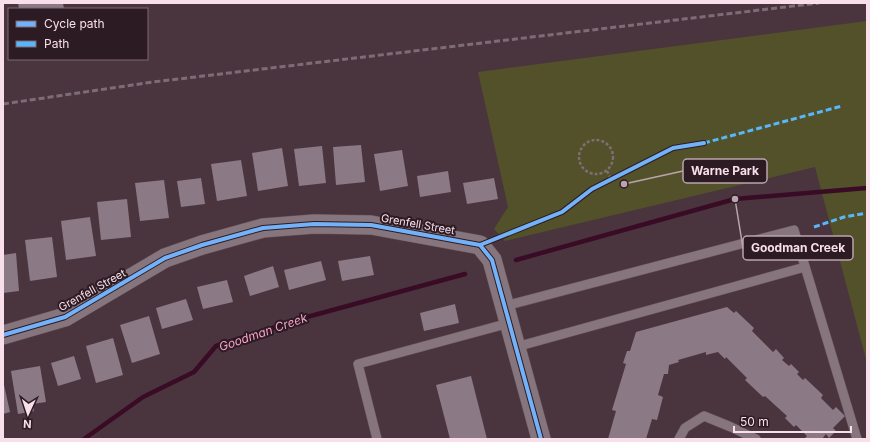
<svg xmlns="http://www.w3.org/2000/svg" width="870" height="442" font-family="Inter,sans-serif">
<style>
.green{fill:#525129}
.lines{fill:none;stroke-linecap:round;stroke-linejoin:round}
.stream{stroke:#390b25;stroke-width:4.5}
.building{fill:#8b7985}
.lane-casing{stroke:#67555d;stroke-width:10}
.street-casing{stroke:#67555d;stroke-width:20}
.path{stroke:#7e6e75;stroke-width:2.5;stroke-dasharray:3 2;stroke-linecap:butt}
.lane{stroke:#86757c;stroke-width:9}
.street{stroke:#86757c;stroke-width:19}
.rail{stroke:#7d6c75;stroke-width:3;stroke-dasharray:6 3;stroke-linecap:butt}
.quiet{stroke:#59b6f9;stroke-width:3;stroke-dasharray:6 3;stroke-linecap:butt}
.cycleway-casing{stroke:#2d1b23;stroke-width:6}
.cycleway{stroke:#73b2f8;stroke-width:4}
.labels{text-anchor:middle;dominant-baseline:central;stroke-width:4;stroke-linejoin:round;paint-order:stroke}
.street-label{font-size:11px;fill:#f8dfe9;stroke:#2d1b23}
.water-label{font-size:12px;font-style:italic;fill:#f8a2c9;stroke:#2d1b23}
.leader{fill:none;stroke:#bba4ae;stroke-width:1.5}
.callout-dot{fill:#bba4ae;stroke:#2d1b23;stroke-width:1.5}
.callout{fill:#2d1b23;stroke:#bba4ae;stroke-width:1.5}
.callout-label{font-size:12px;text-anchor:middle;font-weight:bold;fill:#f8dfe9}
</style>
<rect width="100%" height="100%" fill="#4a353f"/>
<polygon class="green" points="867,21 867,363 815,167 505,241 494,229 508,207 478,72"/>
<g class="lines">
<g class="stream">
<polyline points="516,260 735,199 867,188"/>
<polyline points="84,439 143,397 194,372 216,346 307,317 465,274"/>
</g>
</g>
<g class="building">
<polygon points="18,3 63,3 64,9 19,9"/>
<polygon points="361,145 365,182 336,185 333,147"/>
<polygon points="322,146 326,183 299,186 294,149"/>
<polygon points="282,148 288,186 258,191 252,153"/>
<polygon points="402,150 408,186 380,191 374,154"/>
<polygon points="241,160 247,196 217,201 211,164"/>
<polygon points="448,171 451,192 420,197 417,176"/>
<polygon points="201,178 205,204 181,207 177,181"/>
<polygon points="494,178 498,199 467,204 463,183"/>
<polygon points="164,180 169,218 140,221 135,183"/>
<polygon points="127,199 131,237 101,240 97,202"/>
<polygon points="90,217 96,256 66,260 61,221"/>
<polygon points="52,237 57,277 30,281 25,240"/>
<polygon points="16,253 19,291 3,293 3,255"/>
<polygon points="370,256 374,275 342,281 338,261"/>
<polygon points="321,261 326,280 289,290 284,270"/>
<polygon points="273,266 279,287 250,296 244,276"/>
<polygon points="227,280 233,302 203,309 197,287"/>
<polygon points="186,299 193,320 162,329 156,308"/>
<polygon points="455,304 459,323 424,331 420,313"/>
<polygon points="727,307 734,313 736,311 754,328 752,331 773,352 776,349 784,358 782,360 789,366 791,364 799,372 797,374 803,380 805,378 823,395 821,398 833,410 836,407 845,416 833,428 836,431 829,438 826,434 822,439 806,439 805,438 807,436 796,425 794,427 785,418 787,416 765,396 763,397 745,380 747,378 726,357 725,359 718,352 706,355 706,352 678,360 679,362 669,365 668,374 664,374 658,395 663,397 657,420 652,419 646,439 608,439 616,411 612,410 626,364 623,363 627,351 630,351 636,332"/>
<polygon points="149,316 160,354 132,363 120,325"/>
<polygon points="113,338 123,375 96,383 86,346"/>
<polygon points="74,356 81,379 58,386 51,363"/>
<polygon points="40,366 46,402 33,404 34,411 18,414 11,371"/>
<polygon points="471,376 487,439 450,439 436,385"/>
<polygon points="4,385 10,412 3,414 3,386"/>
</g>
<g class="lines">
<defs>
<g id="lane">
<polyline points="505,306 794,230 857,439"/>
<polyline points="516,347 805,267"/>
<polyline points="377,439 358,364 509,323"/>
<polyline points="679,439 685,428 704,416 731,427 756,439"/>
</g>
<polyline id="street" points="3,335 65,317 165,258 202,245 263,228 314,224 371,225 480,245 492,260 541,439"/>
</defs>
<use href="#lane" class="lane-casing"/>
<use href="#street" class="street-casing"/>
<g class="path">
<circle cx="596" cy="157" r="17"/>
<polyline points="607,171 611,179"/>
</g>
<use href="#lane" class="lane"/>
<use href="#street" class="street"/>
<polyline class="rail" points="3,104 153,82 819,3"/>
<g class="quiet">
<polyline points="704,143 842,106"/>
<polyline points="814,227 844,217 867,213"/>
</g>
<defs>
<g id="cycleway">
<polyline points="480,245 562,212 592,189 673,148 704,143"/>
<polyline points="3,335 65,317 165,258 202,245 263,228 314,224 371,225 480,245 492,260 541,439"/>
</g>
</defs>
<use href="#cycleway" class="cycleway-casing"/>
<use href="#cycleway" class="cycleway"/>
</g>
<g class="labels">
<g class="street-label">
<text transform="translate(418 224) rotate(10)">Grenfell Street</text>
<text transform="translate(92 290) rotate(-29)">Grenfell Street</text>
</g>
<g class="water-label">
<text transform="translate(263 332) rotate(-19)">Goodman Creek</text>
</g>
</g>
<path class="leader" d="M624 184L683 171M735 199L743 248"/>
<g class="callout-dot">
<circle cx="624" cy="184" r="4"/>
<circle cx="735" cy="199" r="4"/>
</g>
<g class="callout">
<rect x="683" y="159" width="84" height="24" rx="4"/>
<rect x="743" y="236" width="110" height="24" rx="4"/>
</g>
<g class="callout-label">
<text x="725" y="175">Warne Park</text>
<text x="798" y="252">Goodman Creek</text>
</g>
<rect width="870" height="442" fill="none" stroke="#f8dfe9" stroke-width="8"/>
<rect x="8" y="8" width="140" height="52" fill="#2d1b23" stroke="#7e6972"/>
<rect x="16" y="21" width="20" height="6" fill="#73b2f8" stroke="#7e6972"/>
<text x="44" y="28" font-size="12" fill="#f8dfe9">Cycle path</text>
<rect x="16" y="41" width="20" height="6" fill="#59b6f9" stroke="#7e6972"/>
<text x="44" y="48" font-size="12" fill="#f8dfe9">Path</text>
<g transform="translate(28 414) rotate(183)" stroke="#2d1b23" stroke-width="3" paint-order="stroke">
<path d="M0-3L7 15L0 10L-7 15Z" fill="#f8dfe9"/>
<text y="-6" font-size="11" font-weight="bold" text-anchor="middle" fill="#f8dfe9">N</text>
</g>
<path d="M734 426v6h117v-6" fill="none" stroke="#f8dfe9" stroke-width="2"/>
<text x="740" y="426" font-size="12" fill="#f8dfe9" stroke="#2d1b23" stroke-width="3" paint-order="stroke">50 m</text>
</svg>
